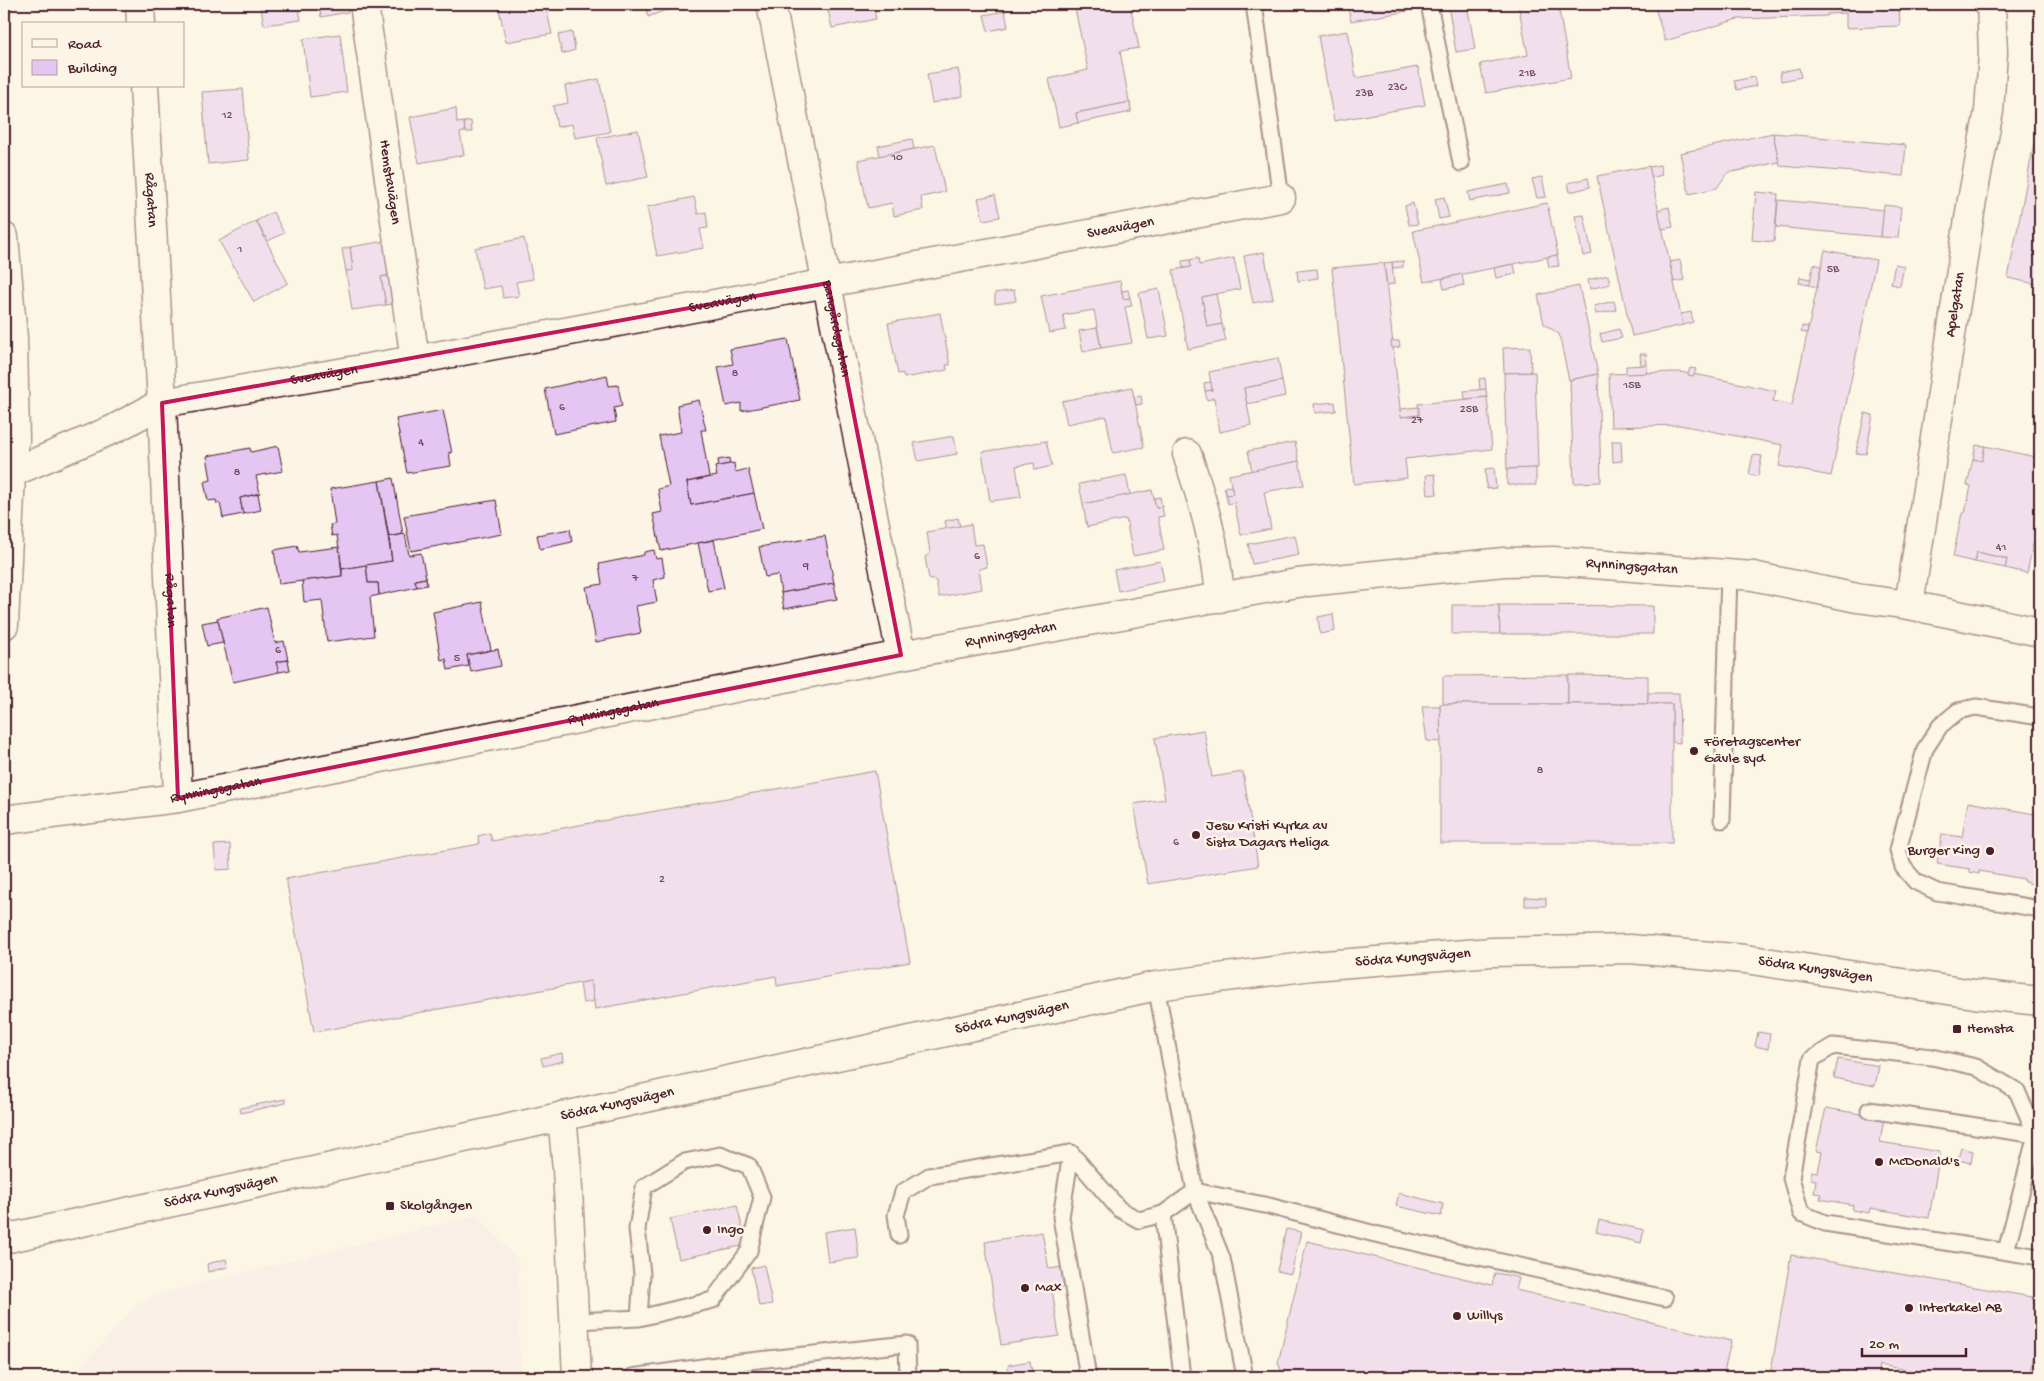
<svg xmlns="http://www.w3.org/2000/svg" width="2044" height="1381" font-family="'Gochi Hand',sans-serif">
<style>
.built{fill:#f5e7e9}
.building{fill:#e5c6f3;stroke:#4a1f2b}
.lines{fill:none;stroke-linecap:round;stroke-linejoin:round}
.service-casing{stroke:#4a1f2b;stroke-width:19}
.minor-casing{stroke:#4a1f2b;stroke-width:31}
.tertiary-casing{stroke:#4a1f2b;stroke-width:31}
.secondary-casing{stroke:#4a1f2b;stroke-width:31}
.service{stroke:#fcf5e5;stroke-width:15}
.minor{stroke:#fcf5e5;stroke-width:28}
.tertiary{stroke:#fcf5e5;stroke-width:28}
.secondary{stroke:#fcf5e5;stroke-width:28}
.marked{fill:none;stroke:#c2185b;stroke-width:4;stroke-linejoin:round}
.poi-dot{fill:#4a1f2b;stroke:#fcf5e5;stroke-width:2}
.labels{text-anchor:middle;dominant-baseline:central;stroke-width:5;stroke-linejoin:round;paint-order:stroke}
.number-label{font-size:12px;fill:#71495d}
.street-label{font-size:15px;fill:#4a1f2b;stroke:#fcf5e5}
.poi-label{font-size:15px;fill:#4a1f2b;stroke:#fcf5e5;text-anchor:start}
</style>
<rect width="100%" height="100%" fill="#fcf5e5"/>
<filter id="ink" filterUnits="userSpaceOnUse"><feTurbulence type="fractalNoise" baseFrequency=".02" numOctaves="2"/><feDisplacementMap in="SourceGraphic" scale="10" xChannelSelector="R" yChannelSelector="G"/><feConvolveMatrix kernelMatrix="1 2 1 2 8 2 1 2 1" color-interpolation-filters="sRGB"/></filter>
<g filter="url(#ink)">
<polygon class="built" points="478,1215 518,1260 520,1377 71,1377 139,1303 162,1293"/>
<g class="building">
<polygon points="260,4 298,4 301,20 264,25"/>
<polygon points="319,4 346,4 348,12 321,17"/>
<polygon points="498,4 545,4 552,34 506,42"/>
<polygon points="624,4 645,4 646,7 625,11"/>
<polygon points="663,4 694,4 694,6 663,11"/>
<polygon points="663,4 663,11 648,17 646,7"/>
<polygon points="819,4 873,4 876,19 832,28 827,6 820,7"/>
<polygon points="1074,4 1130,4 1139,48 1120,51 1131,112 1130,102 1076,113 1078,123 1059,127 1049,79 1088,70"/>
<polygon points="1347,4 1406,4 1408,11 1351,21"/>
<polygon points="1448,4 1467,4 1475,49 1456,52"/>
<polygon points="1518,4 1558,4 1571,78 1486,93 1480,64 1528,55"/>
<polygon points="1654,4 1899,4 1900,26 1846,28 1846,13 1827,14 1827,16 1738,19 1665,41"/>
<polygon points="1005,11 1008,27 988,31 984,15"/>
<polygon points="1348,31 1356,78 1418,67 1425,105 1334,121 1318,36"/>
<polygon points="572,32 575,50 562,54 558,35"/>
<polygon points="340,34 347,92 310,97 303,39"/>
<polygon points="1799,68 1801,77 1781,81 1780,72"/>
<polygon points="958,69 963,96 932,103 927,74"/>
<polygon points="1754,77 1756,86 1737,90 1734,81"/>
<polygon points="599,79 610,132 575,138 572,124 557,127 553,106 568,103 565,86"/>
<polygon points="243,89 249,160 208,164 202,92"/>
<polygon points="1130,102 1131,112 1078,123 1076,113"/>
<polygon points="456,108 457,123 464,122 465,132 460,133 464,155 419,163 410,117"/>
<polygon points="471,121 472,132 465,132 464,122"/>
<polygon points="2037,128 2040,129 2040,285 2008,278"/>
<polygon points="638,130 648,177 606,186 597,138"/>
<polygon points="1773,133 1779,162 1727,173 1717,188 1689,194 1680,153"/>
<polygon points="1773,133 1906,145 1903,176 1780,166"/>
<polygon points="912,139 914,149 880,156 878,146"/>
<polygon points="935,145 945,192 921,197 923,210 894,216 892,203 868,208 858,160"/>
<polygon points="1660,165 1662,175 1651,178 1649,167"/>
<polygon points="1649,166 1683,325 1632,336 1597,176"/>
<polygon points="1542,177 1546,197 1537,198 1532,179"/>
<polygon points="1588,178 1590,187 1570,192 1568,183"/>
<polygon points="1508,184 1510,193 1470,201 1468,192"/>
<polygon points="1756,192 1778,194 1774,242 1752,240"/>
<polygon points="995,195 1000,217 983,220 978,198"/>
<polygon points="694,197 698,214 706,212 708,228 700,229 704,248 657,256 647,207"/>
<polygon points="1444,197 1449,217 1439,219 1435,199"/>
<polygon points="1778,200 1884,210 1881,237 1776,227"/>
<polygon points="1413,203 1418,224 1409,225 1405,206"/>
<polygon points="1547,203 1558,255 1424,282 1413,231"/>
<polygon points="1884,205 1901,207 1898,238 1881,237"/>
<polygon points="1669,207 1673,227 1662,229 1658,210"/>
<polygon points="273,212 284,233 268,241 256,221"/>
<polygon points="1584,215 1592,254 1583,256 1575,216"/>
<polygon points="256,221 288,283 254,302 219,241"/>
<polygon points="524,238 533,279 516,282 519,296 503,298 501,286 483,289 475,248"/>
<polygon points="385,241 390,275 381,277 386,305 352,310 346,271 353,270 350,247"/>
<polygon points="350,247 353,270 346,271 342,249"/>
<polygon points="1825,250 1876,260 1831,476 1779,466 1783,445 1680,425 1611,427 1609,374 1679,372 1704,376 1776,391 1773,401 1792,405"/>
<polygon points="1264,252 1273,299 1253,303 1244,256"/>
<polygon points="1557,255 1559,266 1549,267 1547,257"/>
<polygon points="1198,258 1199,265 1234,258 1240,289 1202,297 1207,327 1222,324 1226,341 1188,349 1173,270 1191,267 1190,260"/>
<polygon points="1190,260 1191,267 1183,268 1182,261"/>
<polygon points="1680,260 1684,280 1674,282 1670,262"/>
<polygon points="1403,261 1403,267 1393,268 1392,262"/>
<polygon points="1392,262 1394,284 1387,285 1384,263"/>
<polygon points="1384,263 1401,417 1419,415 1418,404 1487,397 1492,449 1405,459 1407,478 1354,484 1332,268"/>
<polygon points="1514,264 1516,274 1496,278 1494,268"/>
<polygon points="1814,264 1821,266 1817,287 1809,285"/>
<polygon points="1895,264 1904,266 1900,286 1891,284"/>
<polygon points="1317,269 1318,278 1298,281 1297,271"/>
<polygon points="1462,274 1464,285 1444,289 1442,279"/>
<polygon points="393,275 397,303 386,305 381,277"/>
<polygon points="1608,275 1610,284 1590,289 1588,280"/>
<polygon points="1800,277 1811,279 1809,285 1799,283"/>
<polygon points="1120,281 1123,299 1130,298 1132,306 1125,307 1132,343 1101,348 1094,310 1063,315 1066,330 1049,333 1041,296"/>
<polygon points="1579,286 1598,374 1569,380 1559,334 1544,324 1538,295"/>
<polygon points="1159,289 1168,336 1148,339 1139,293"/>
<polygon points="1014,290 1016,301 995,304 995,293"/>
<polygon points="1128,290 1130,298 1123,299 1122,291"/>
<polygon points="1216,294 1222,324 1207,327 1202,297"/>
<polygon points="1614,301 1616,310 1596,314 1594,306"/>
<polygon points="1691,312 1693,322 1683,325 1681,314"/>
<polygon points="940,313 950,365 946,365 947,370 904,378 903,373 898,374 888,323"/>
<polygon points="1802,326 1808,327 1807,333 1801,332"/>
<polygon points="1097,328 1101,348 1083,352 1079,331"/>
<polygon points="1619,329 1622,338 1602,342 1600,334"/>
<polygon points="788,339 800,400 741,411 741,403 726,406 718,367 733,364 730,349"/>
<polygon points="1391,341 1399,341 1400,347 1392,348"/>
<polygon points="1530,347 1531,372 1504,373 1503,348"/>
<polygon points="1640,354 1646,354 1647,365 1641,366"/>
<polygon points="1278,358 1282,381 1244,388 1251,425 1220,432 1214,398 1207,400 1205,391 1212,390 1209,372"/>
<polygon points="1647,365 1647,373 1626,374 1626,366"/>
<polygon points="1690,368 1696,369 1694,376 1688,375"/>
<polygon points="1535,372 1538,468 1507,469 1504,373"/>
<polygon points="1598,374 1601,482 1574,483 1570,380"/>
<polygon points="607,375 609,386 618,385 622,406 614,408 616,422 554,434 545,389"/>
<polygon points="1485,378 1486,389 1480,390 1479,379"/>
<polygon points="1282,381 1285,396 1247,404 1244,388"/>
<polygon points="1211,382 1212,390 1205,391 1204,383"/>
<polygon points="1132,387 1144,447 1113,453 1106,416 1067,424 1062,401"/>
<polygon points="1486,389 1487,397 1465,399 1464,391"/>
<polygon points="1141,396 1142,404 1136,405 1134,397"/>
<polygon points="699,400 706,430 701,430 709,477 687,482 691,505 754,493 762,529 661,551 653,514 662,512 658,489 669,486 659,436 681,432 677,405"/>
<polygon points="1335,402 1336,411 1315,413 1314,404"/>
<polygon points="1419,407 1419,415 1401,417 1400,409"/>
<polygon points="443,410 452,453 449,452 451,466 407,473 396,419"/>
<polygon points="1865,413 1873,415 1866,454 1856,453"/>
<polygon points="954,436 957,454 918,461 914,443"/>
<polygon points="1046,441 1052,466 1035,470 1034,463 1016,466 1021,497 990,501 982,452"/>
<polygon points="1612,441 1621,441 1622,461 1613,462"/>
<polygon points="1295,442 1299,461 1252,471 1248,451"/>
<polygon points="1976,445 1985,446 1982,461 1973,459"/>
<polygon points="278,446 283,471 256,476 260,493 240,498 243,514 223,518 220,503 217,504 216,500 208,501 204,482 211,480 207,456 250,448 251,452"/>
<polygon points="1985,446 2040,458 2038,472 2040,473 2040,546 2033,544 2027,573 2005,568 2007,559 1977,552 1975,562 1953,557 1962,513 1965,513 1971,486 1967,485 1973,459 1982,461"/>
<polygon points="1753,455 1762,456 1758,476 1749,474"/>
<polygon points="729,458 730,464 719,466 718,460"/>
<polygon points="1299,461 1304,485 1264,492 1271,529 1241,535 1234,502 1228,504 1226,495 1233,494 1229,475"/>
<polygon points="734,463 735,472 748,469 754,493 691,505 687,482 717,476 715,467"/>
<polygon points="1494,468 1496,488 1487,489 1485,469"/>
<polygon points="1536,468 1536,485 1507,485 1507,469"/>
<polygon points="1435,474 1437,494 1428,495 1426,475"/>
<polygon points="1126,475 1130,495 1083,504 1079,484"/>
<polygon points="393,478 403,534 389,537 379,481"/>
<polygon points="379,481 392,561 342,569 337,535 332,536 330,525 335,524 330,489"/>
<polygon points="1231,486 1233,494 1226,495 1224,487"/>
<polygon points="1152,490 1156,508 1162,507 1164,516 1158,517 1164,550 1133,556 1126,519 1087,527 1083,504"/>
<polygon points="258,494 261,510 243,514 240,498"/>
<polygon points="1160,497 1162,507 1156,508 1154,498"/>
<polygon points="496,500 502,534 411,551 404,516"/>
<polygon points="958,518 960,527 947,529 945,521"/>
<polygon points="971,524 974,545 983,544 987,567 979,569 982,589 939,597 936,581 929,579 925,557 930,553 927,532"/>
<polygon points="570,529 572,542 540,549 537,535"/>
<polygon points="405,534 409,555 421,553 426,578 415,580 417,587 379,595 378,583 368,583 366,565 392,561 389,537"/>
<polygon points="1295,535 1299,555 1252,564 1248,544"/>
<polygon points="825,536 834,583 781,593 778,575 765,577 759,547"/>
<polygon points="714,540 724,588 708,591 698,543"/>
<polygon points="297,546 299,552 339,547 342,576 279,584 274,550"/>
<polygon points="654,550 656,559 662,558 665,577 653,580 657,602 636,606 641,633 596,642 586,587 602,584 599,564 644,555 644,552"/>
<polygon points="1977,552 2007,559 2005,568 1975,562"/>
<polygon points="1160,561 1164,581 1118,591 1114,570"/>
<polygon points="366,565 368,583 378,583 379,595 370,597 374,636 327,642 322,600 304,602 302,581 342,576 342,569"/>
<polygon points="426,578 427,585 417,587 415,580"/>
<polygon points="834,583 837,599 784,609 781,593"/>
<polygon points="482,602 491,650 467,655 469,666 448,670 446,659 441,660 433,612"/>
<polygon points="1452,605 1499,605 1500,634 1452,634"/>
<polygon points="1499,605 1653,606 1653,634 1500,634"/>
<polygon points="267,607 275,643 284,641 288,660 276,662 279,672 233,682 217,618"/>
<polygon points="1333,614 1335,631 1320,634 1318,617"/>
<polygon points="218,620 223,643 207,646 202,623"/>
<polygon points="498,649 501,666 471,672 467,655"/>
<polygon points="288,660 290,670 279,672 276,662"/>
<polygon points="1568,675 1568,704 1443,704 1443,676"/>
<polygon points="1568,675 1648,676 1648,704 1568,704"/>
<polygon points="1648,693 1679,693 1680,743 1672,742 1672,704 1648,704"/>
<rect x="1440" y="704" width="232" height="139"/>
<polygon points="1422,706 1440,706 1441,742 1427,741"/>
<polygon points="1204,730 1212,777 1243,772 1258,866 1148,884 1134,804 1165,799 1155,738"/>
<polygon points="875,771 910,962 777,986 776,976 595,1009 591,981 314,1032 286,879 479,844 478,836 490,833 492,841"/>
<polygon points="1968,802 2040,815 2040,878 2038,881 2034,881 2033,884 2024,882 2024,879 1979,871 1979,874 1970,872 1970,869 1937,864 1942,834 1962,837"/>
<polygon points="230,844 231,869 216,870 214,845"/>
<polygon points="1525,897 1546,898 1546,906 1525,906"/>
<polygon points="591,981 594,1001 583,1003 580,983"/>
<polygon points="1758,1032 1770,1034 1768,1049 1755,1046"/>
<polygon points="562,1053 563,1061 543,1066 541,1058"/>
<polygon points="1838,1059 1879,1066 1875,1086 1834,1078"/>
<polygon points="285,1099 286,1103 241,1113 240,1108"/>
<polygon points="1826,1108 1884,1118 1880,1142 1940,1152 1929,1218 1870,1208 1869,1213 1852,1210 1853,1205 1820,1199 1821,1194 1814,1193 1816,1180 1810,1179 1812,1171 1818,1172 1822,1152 1816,1151"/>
<polygon points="1961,1148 1973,1151 1971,1163 1958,1160"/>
<polygon points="1399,1193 1443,1204 1441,1216 1396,1206"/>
<polygon points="737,1205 746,1245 679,1259 670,1219"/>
<polygon points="1599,1220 1644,1230 1641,1243 1596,1232"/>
<polygon points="855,1227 859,1258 828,1262 824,1232"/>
<polygon points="1286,1229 1301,1232 1291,1274 1277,1271"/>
<polygon points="1042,1232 1049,1269 1062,1267 1066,1287 1052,1289 1059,1336 1001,1345 985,1242"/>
<polygon points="1307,1241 1492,1285 1495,1273 1507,1275 1519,1278 1516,1290 1731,1341 1723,1377 1284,1377 1278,1363"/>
<polygon points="1791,1255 2032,1297 2040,1319 2031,1371 2026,1377 1948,1377 1879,1365 1877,1377 1770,1377"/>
<polygon points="226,1259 228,1267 208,1272 207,1264"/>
<polygon points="764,1265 772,1304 759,1306 751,1268"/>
<polygon points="2032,1297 2040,1298 2040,1319"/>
<polygon points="1030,1361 1033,1377 1010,1377 1008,1365"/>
</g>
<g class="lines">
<defs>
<g id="service">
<polyline points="1254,4 1281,198"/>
<polyline points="1429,4 1461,163"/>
<polyline points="2040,717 1976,707 1958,711 1940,726 1925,749 1898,850 1903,867 1916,882 1937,892 2040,909"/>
<polyline points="1722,820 1729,573"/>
<polyline points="1869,1110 2036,1135 2040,1130"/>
<polyline points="1071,1153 1061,1217 1088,1377"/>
<polyline points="1195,1191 1269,1206 1375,1234 1665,1298"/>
<polyline points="1195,1191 1222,1258 1245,1377"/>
<polyline points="1163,1214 1182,1377"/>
<polyline points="899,1235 896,1215 903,1192 929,1176 1071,1153 1119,1209 1139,1220 1163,1214 1195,1191 1156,986"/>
<polyline points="2006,1251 2036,1135 2017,1091 1976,1067 1932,1057 1833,1046 1812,1059 1791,1178 1801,1213 1825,1223 2040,1257"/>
<polyline points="575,1321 639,1318 713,1300 749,1251 762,1197 749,1166 720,1155 684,1162 644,1187 637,1229 642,1274 639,1318"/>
<polyline points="632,1377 731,1363 907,1344 908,1377"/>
</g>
<g id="minor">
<polyline points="140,4 141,24"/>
<path id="s1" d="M364 4 415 360"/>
<path id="s2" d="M771 4 901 655"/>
<path id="s3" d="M144 86 162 403 178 798"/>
<path d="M1187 454C1203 502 1217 548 1220 598"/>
<path id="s4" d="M11 473 114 429 162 403 415 360 1281 198"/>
<path id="s5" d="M1909 605 1972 200 1989 111 1993 53 1991 4"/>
<path id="s6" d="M4 820 178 798 901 655 1297 583 1504 562 1553 561 1753 576 1857 598 1909 605 2040 632"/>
<polyline points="562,1116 567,1169 577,1377"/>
</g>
<polyline id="tertiary" points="4,237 13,338 15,440 11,473 4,625"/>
<g id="secondary">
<path id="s7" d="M4 1239 1156 986 1312 966 1492 952 1630 949 1745 959 1974 994 2040 1001"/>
</g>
</defs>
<use href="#service" class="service-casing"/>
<use href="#minor" class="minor-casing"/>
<use href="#tertiary" class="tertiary-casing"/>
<use href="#secondary" class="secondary-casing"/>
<use href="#service" class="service"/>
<use href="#minor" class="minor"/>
<use href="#tertiary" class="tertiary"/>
<use href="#secondary" class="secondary"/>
</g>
</g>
<path d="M0 0H2044V1381H0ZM828 283 901 655 178 798 162 403Z" fill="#fcf5e5" fill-opacity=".55" fill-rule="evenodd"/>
<path class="marked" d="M828 283 901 655 178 798 162 403Z"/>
<g class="poi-dot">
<circle cx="1694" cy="751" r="5"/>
<circle cx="1196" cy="835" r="5"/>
<circle cx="1990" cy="851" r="5"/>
<rect x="1952" y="1024" width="10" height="10" rx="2.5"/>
<circle cx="1879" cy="1162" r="5"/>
<rect x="385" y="1201" width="10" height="10" rx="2.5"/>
<circle cx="707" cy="1230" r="5"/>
<circle cx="1025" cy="1288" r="5"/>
<circle cx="1909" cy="1308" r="5"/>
<circle cx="1457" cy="1316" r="5"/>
</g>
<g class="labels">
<g class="number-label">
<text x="1527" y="74">21B</text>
<text x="1397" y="88">23C</text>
<text x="1364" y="94">23B</text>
<text x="227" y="116">12</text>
<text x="897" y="158">10</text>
<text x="240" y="250">1</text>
<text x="1833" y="270">5B</text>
<text x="735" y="374">8</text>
<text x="1632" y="386">15B</text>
<text x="562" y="408">6</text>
<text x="1469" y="410">25B</text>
<text x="1417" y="421">27</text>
<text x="421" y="443">4</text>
<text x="237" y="473">8</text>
<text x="2001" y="548">41</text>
<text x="977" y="557">6</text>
<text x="806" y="567">9</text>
<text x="635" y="579">7</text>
<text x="278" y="651">6</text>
<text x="457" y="659">5</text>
<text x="1540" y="771">8</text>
<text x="1176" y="843">6</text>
<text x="662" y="880">2</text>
</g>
<g class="street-label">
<text stroke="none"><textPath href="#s1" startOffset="180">Hemstavägen</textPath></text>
<text stroke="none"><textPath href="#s3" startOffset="114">Rågatan</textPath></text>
<text stroke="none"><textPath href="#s4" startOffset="1141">Sveavägen</textPath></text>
<text stroke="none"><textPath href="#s4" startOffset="736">Sveavägen</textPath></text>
<text stroke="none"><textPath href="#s5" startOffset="304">Apelgatan</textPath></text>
<text stroke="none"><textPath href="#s2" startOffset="331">Bangårdsgatan</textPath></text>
<text stroke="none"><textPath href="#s4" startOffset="331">Sveavägen</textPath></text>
<text stroke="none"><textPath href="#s6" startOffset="1651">Rynningsgatan</textPath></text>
<text stroke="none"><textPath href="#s3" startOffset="515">Rågatan</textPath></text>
<text stroke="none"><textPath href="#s6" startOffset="1024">Rynningsgatan</textPath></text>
<text stroke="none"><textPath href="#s6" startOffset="619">Rynningsgatan</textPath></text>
<text stroke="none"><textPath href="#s6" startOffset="214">Rynningsgatan</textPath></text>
<text stroke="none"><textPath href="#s7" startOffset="1438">Södra Kungsvägen</textPath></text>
<text stroke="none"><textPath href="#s7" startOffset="1842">Södra Kungsvägen</textPath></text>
<text stroke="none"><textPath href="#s7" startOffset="1032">Södra Kungsvägen</textPath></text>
<text stroke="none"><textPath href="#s7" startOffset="628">Södra Kungsvägen</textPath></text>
<text stroke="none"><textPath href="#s7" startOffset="222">Södra Kungsvägen</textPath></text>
</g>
<g class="poi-label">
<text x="1704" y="742">Företagscenter<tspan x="1704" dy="17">Gävle syd</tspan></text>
<text x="1206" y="826">Jesu Kristi Kyrka av<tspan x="1206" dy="17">Sista Dagars Heliga</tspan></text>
<text x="1980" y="851" text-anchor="end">Burger King</text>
<text x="1967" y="1029">Hemsta</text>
<text x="1889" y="1162">McDonald's</text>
<text x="400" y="1206">Skolgången</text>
<text x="717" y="1230">Ingo</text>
<text x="1035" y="1288">Max</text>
<text x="1919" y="1308">Interkakel AB</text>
<text x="1467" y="1316">Willys</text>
</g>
</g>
<rect width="2044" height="1381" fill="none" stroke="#fcf5e5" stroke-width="20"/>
<rect x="10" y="10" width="2024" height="1361" fill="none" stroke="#4a1f2b" stroke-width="2" filter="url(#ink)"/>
<rect x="22" y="22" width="162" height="65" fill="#fcf5e5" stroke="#b59f9b"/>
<rect x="32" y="39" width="25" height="8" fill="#fcf5e5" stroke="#b59f9b"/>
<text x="68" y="48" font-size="15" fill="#4a1f2b">Road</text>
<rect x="32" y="60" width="25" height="15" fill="#e5c6f3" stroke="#b59f9b"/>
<text x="68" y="72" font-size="15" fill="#4a1f2b">Building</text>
<path d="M1862 1348v8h104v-8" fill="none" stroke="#4a1f2b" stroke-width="2.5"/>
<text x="1869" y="1348" font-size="15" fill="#4a1f2b" stroke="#fcf5e5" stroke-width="4" paint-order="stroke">20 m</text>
</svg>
